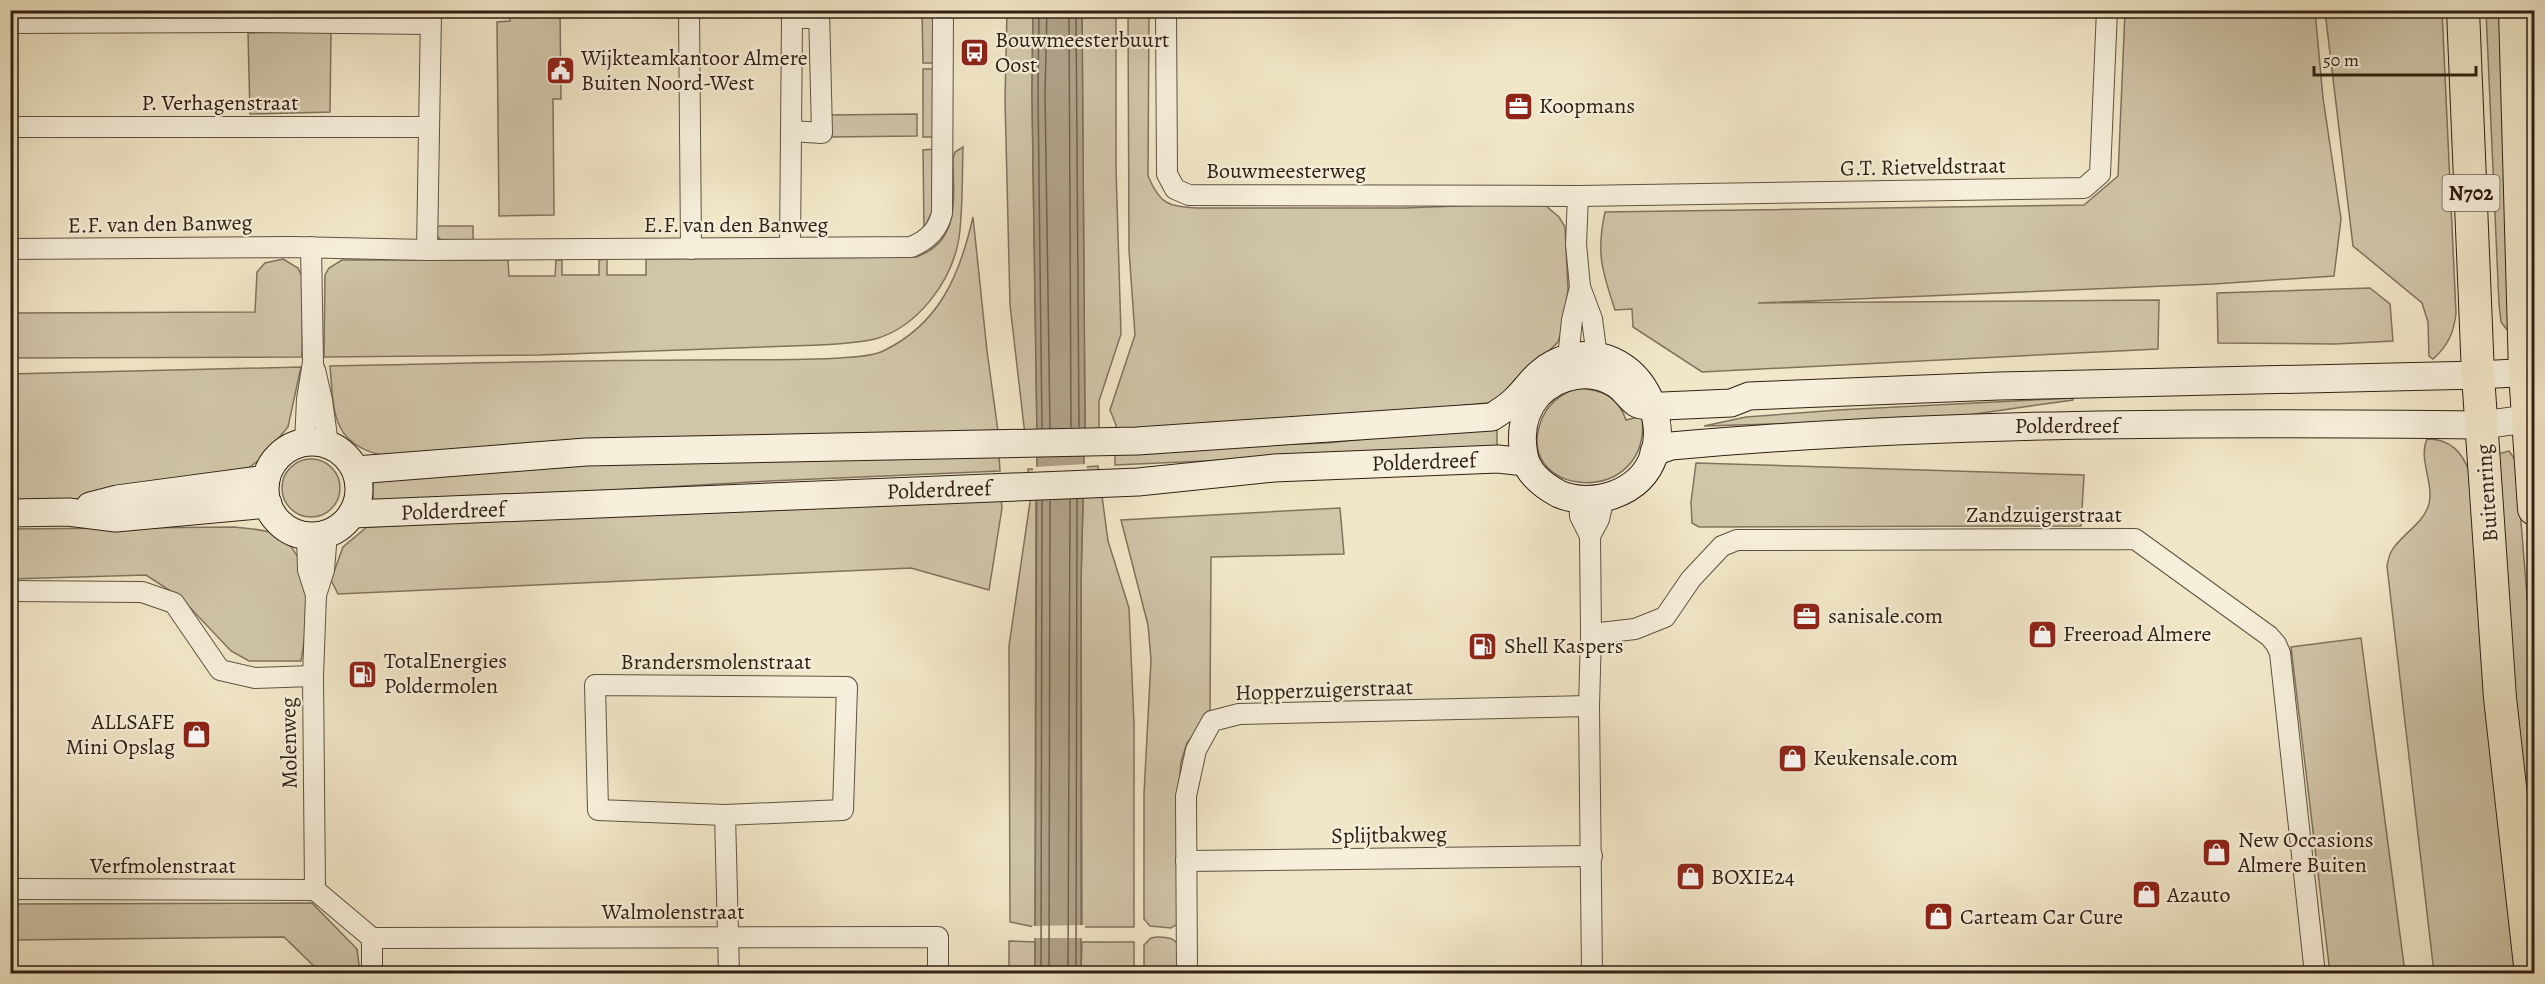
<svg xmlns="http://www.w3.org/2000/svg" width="2545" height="984" font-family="Alegreya,serif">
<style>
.green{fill:#d0c5a9;stroke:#80725e;stroke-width:1.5}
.water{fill:#afa38a;stroke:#7c6f5a;stroke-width:1.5}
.pier{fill:#f1e7c8}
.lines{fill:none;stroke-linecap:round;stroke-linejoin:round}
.shore{stroke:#70624e;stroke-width:1.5}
.minor-casing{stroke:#605240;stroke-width:22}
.secondary-casing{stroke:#302013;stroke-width:29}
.trunk-casing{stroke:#302013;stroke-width:34}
.minor{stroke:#f6efdb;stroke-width:20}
.secondary{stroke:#f6efdb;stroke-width:27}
.trunk{stroke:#f1e7c8;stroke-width:32}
.labels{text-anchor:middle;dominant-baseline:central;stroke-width:4.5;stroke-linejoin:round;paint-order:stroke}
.shield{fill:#f6efdb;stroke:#6b5e4f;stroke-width:1.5}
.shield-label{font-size:21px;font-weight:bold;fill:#302013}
.poi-label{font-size:22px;fill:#302013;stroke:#f6efdb;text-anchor:start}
.street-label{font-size:22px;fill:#302013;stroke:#f6efdb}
</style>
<rect width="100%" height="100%" fill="#f1e7c8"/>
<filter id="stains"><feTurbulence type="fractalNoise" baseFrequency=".00333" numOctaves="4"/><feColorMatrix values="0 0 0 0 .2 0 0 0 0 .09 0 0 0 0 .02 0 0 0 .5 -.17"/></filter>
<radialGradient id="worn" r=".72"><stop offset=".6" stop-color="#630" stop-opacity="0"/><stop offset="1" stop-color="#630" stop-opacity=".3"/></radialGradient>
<g class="green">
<polygon points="510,11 560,11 561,99 553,99 554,215 499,216 497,22 510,21"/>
<polygon points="922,11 933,11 934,63 923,63"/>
<polygon points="1007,11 1033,11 1032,94 1037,435 1025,435 1010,305 1005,99"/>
<polygon points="1082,11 1116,11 1116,168 1121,334 1099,401 1099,435 1085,435"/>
<path d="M1128 11H1149L1148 176C1160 204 1167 206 1196 208H1404L1513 204 1546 206 1559 217 1565 227 1568 289 1564 323 1558 342 1496 402 1355 417 1115 434 1116 425 1110 410 1135 335 1129 250Z"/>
<path d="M2125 11H2315L2323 98 2341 219 2334 276 2214 284 1758 303 2159 300 2158 349 1702 372 1633 327 1632 309 1615 310C1602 271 1596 253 1605 212L2084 205 2118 176Z"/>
<path d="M2325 11H2442L2456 313C2454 332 2448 346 2433 359L2429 356 2428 322 2422 303 2353 246Z"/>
<polygon points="2486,11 2504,11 2509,332 2501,322 2499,304"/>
<polygon points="2529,11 2534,11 2534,170"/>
<polygon points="331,31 330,112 250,114 248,33"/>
<polygon points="923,69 933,69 934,137 923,137"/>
<polygon points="917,114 917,136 827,137 827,115"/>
<path d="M963 147C962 177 963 209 959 238 952 281 918 327 875 339 857 343 839 344 820 345L540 355 324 357 325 275 329 268 342 260H508L509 276H555L556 260H562V275H599V260L607 259V275H646V259L916 257C962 241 953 197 953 158L955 152Z"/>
<polygon points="935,149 934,207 924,229 923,150"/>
<path d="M973 217 987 351 998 431 381 455C330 443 334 409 330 366 451 364 572 360 693 360 742 359 790 361 839 358 852 357 871 357 883 351 940 324 960 274 973 217Z"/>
<polygon points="434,226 473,226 473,240 441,240 435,234"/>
<polygon points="283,259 298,268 303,279 302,357 11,358 10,313 255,312 257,272 265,263"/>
<polygon points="2370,288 2390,304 2393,341 2335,344 2218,343 2217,293"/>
<polygon points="301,367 288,427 262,458 247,469 55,503 11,503 10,374"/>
<path d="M1578 388C1602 390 1618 396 1626 420L1642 416C1653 508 1516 499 1540 424 1545 406 1561 393 1578 388Z"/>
<polygon points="2073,398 2073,400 1940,419 1704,426 1746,417 1838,410"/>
<polygon points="1497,425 1497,448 1115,465 1115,450 1327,443"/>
<path d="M2427 439C2451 439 2462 452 2470 473L2518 973H2434L2387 566C2388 561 2389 556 2391 552 2401 534 2423 525 2429 504 2434 482 2418 459 2427 439Z"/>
<polygon points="2509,451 2516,461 2534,681 2534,889 2510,657 2498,454"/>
<polygon points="999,455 1000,471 769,481 373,504 373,482 580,462"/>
<circle cx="311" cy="488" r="29"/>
<polygon points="1696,463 2084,475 2081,526 1699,527 1692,523 1691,502"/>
<polygon points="1098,466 1108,541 1129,608 1134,724 1134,927 1082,927 1081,580 1084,467"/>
<polygon points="1028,469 1036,469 1035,927 1010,922 1009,646 1030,502"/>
<polygon points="1001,498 1002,508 989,590 911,568 338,594 331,580 343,547 367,527"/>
<polygon points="1340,508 1344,554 1211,557 1210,712 1187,743 1181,762 1178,798 1179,916 1177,924 1171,928 1150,926 1144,919 1144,794 1151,660 1148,625 1121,520"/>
<path d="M235 527C251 529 271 529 284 540 316 565 307 627 301 661H249L231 651 180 597 146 575 11 579 10 529Z"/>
<polygon points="2361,638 2405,973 2330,973 2291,647"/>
<polygon points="312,903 357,949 360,973 321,973 284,937 11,940 11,904"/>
<path d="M1157 937C1185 936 1179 951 1179 973H1144V945L1151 938Z"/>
<polygon points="1009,941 1035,942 1035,973 1009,973"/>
<polygon points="1082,942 1134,942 1134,973 1081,974"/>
</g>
<polygon class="water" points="1033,11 1082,11 1085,422 1081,580 1081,973 1035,973 1037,435 1032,94"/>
<g class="pier">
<polygon points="1087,464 1086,494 1033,497 1033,467"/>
<polygon points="1085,925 1085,938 1032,938 1032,926"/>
</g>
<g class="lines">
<g class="shore">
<polyline points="1039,10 1038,94 1042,428"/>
<polyline points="1047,10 1045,94 1050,428"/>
<polyline points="1069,10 1071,427"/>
<polyline points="1076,10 1079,427"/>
<polyline points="1041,974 1042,501"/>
<polyline points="1049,974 1050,501"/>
<polyline points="1068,974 1070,500"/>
<polyline points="1076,974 1077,499"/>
</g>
<defs>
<g id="minor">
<polyline points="689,10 691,249"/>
<polyline points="1166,10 1167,174 1175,189 1189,195 1578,196 2084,188 2100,174 2107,10"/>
<polyline points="10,23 247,22 430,24"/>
<polyline points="10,127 429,127"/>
<polyline points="791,131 822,133 819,10"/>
<polyline points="1578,196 1576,244 1580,287 1592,319 1597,357"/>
<polyline points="790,247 792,18 819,18"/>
<path d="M10 249 293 247 427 250 911 247C928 240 938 230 942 213L943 10"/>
<polyline points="427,250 431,13"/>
<polyline points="1568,358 1572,320 1580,287"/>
<polyline points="315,370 322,400 328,444"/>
<polyline points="305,443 307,399 313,362 311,247"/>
<polyline points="1579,499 1580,516 1590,536"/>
<polyline points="307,536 308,570 316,595"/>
<polyline points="10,591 142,592 174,603 220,670 255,678 313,676"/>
<polyline points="1591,634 1635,629 1665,617 1691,579 1722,546 1737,540 2135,539 2269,636 2276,644 2280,653 2315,974"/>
<polyline points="725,815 598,810 595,685 847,687 843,810 725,815 729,974"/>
<polyline points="1186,861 1592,856"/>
<polyline points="10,889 315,890"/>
<polyline points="315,890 313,676 316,595 324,570 327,533"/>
<polyline points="315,890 372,938 372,974"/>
<polyline points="372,938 938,937 938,974"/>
<polyline points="1187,974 1186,796 1196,750 1212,721 1239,714 1589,706"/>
<polyline points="1592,974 1589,706 1591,634 1590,536 1599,519 1604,498"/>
</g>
<g id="secondary">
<circle cx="312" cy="489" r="47"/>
<path d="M1654 452 1671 446C1941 422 2212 422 2482 425L2534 418"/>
<path d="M356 470 586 452 1137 441 1492 417C1501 411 1510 406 1517 398 1529 386 1537 372 1553 364 1642 319 1703 463 1613 495 1596 501 1575 501 1559 494 1544 486 1527 473 1524 455 1520 434 1523 412 1538 395 1558 374 1591 368 1616 384 1624 389 1629 398 1636 403 1643 407 1655 406 1663 406L1731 403 1749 396 1999 386 2478 375 2534 372"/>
<polyline points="90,506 117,499 266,479"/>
<polyline points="10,513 68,512 116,518 268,504"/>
<polyline points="352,514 1138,482 1274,468 1498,459 1525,462"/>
</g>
<g id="trunk">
<polyline points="2463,10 2478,375 2500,698 2531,974"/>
<polyline points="2515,10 2525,372 2534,509"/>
</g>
</defs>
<use href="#minor" class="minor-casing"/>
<use href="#secondary" class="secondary-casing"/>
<use href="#trunk" class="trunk-casing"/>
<use href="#minor" class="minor"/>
<use href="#secondary" class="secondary"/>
<use href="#trunk" class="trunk"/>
</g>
<defs>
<symbol id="bus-square" viewBox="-11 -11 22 22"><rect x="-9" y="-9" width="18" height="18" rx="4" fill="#8f2418" stroke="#f6efdb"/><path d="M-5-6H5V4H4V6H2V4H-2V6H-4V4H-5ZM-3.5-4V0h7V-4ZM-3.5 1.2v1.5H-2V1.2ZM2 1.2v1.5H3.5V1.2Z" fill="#fff"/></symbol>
<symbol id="civic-square" viewBox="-11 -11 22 22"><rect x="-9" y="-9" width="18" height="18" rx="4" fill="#8f2418" stroke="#f6efdb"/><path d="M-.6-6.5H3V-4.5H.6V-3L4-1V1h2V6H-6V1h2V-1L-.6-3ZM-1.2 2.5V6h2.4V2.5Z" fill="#fff"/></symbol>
<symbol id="office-square" viewBox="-11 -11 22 22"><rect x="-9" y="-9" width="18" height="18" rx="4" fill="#8f2418" stroke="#f6efdb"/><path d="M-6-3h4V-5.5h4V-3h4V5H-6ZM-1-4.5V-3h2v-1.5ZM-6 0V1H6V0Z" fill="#fff"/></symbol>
<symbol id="shop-square" viewBox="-11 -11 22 22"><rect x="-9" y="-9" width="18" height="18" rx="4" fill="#8f2418" stroke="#f6efdb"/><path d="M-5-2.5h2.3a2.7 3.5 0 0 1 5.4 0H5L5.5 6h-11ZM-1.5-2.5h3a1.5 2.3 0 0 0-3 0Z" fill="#fff"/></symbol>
<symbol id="fuel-square" viewBox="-11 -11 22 22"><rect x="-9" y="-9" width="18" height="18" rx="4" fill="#8f2418" stroke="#f6efdb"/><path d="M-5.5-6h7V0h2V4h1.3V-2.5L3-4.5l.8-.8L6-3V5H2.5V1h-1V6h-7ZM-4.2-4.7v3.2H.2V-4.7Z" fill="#fff"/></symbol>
</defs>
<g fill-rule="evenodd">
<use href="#bus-square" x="958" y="36" width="33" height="33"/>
<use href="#civic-square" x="544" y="54" width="33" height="33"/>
<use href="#office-square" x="1502" y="90" width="33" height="33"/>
<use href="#office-square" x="1790" y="600" width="33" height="33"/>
<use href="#shop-square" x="2026" y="618" width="33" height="33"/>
<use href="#fuel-square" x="1466" y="630" width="33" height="33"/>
<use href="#fuel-square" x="346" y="658" width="33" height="33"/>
<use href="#shop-square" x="180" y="718" width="33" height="33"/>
<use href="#shop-square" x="1776" y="742" width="33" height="33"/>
<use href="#shop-square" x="2200" y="836" width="33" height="33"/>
<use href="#shop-square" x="1674" y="860" width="33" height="33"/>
<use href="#shop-square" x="2130" y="878" width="33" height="33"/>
<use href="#shop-square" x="1922" y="900" width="33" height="33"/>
</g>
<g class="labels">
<rect class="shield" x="2442.5" y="175" width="57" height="36" rx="4.5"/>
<g class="shield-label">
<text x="2471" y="193">N702</text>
</g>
<g class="poi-label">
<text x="995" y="40">Bouwmeesterbuurt<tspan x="995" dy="25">Oost</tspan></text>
<text x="581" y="58">Wijkteamkantoor Almere<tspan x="581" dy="25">Buiten Noord-West</tspan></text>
<text x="1539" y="106">Koopmans</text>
<text x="1828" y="616">sanisale.com</text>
<text x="2063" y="634">Freeroad Almere</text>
<text x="1504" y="646">Shell Kaspers</text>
<text x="384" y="661">TotalEnergies<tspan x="384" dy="25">Poldermolen</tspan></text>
<text x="175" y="722" text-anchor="end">ALLSAFE<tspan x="175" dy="25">Mini Opslag</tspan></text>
<text x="1813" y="758">Keukensale.com</text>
<text x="2238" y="840">New Occasions<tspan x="2238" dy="25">Almere Buiten</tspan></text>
<text x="1711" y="877">BOXIE24</text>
<text x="2167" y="895">Azauto</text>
<text x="1960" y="917">Carteam Car Cure</text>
</g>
<g class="street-label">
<text x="220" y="103">P. Verhagenstraat</text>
<text transform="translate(1923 167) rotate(-1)">G.T. Rietveldstraat</text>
<text x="1286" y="171">Bouwmeesterweg</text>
<text transform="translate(160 224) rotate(-1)">E.F. van den Banweg</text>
<text x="736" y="225">E.F. van den Banweg</text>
<text x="2067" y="426">Polderdreef</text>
<text transform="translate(1424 462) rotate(-2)">Polderdreef</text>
<text transform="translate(939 490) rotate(-2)">Polderdreef</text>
<text transform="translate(2487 493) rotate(-94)">Buitenring</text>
<text transform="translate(453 511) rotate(-2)">Polderdreef</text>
<text x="2044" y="515">Zandzuigerstraat</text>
<text x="716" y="662">Brandersmolenstraat</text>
<text transform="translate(1324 690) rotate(-2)">Hopperzuigerstraat</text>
<text transform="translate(289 743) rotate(-91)">Molenweg</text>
<text transform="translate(1389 835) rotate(-1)">Splijtbakweg</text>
<text x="163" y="866">Verfmolenstraat</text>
<text x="673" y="912">Walmolenstraat</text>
</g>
</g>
<rect width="2545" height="984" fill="none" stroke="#f1e7c8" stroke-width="36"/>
<rect x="12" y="12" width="2521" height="960" fill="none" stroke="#302013" stroke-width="3"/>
<rect x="18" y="18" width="2509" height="948" fill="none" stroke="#302013" stroke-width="1.5"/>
<path d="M2314 66v9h162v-9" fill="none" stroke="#302013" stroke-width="3"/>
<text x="2323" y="66" font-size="18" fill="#302013" stroke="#f6efdb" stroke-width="4.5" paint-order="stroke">50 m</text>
<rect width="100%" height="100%" filter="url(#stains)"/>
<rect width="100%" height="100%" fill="url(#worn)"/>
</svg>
